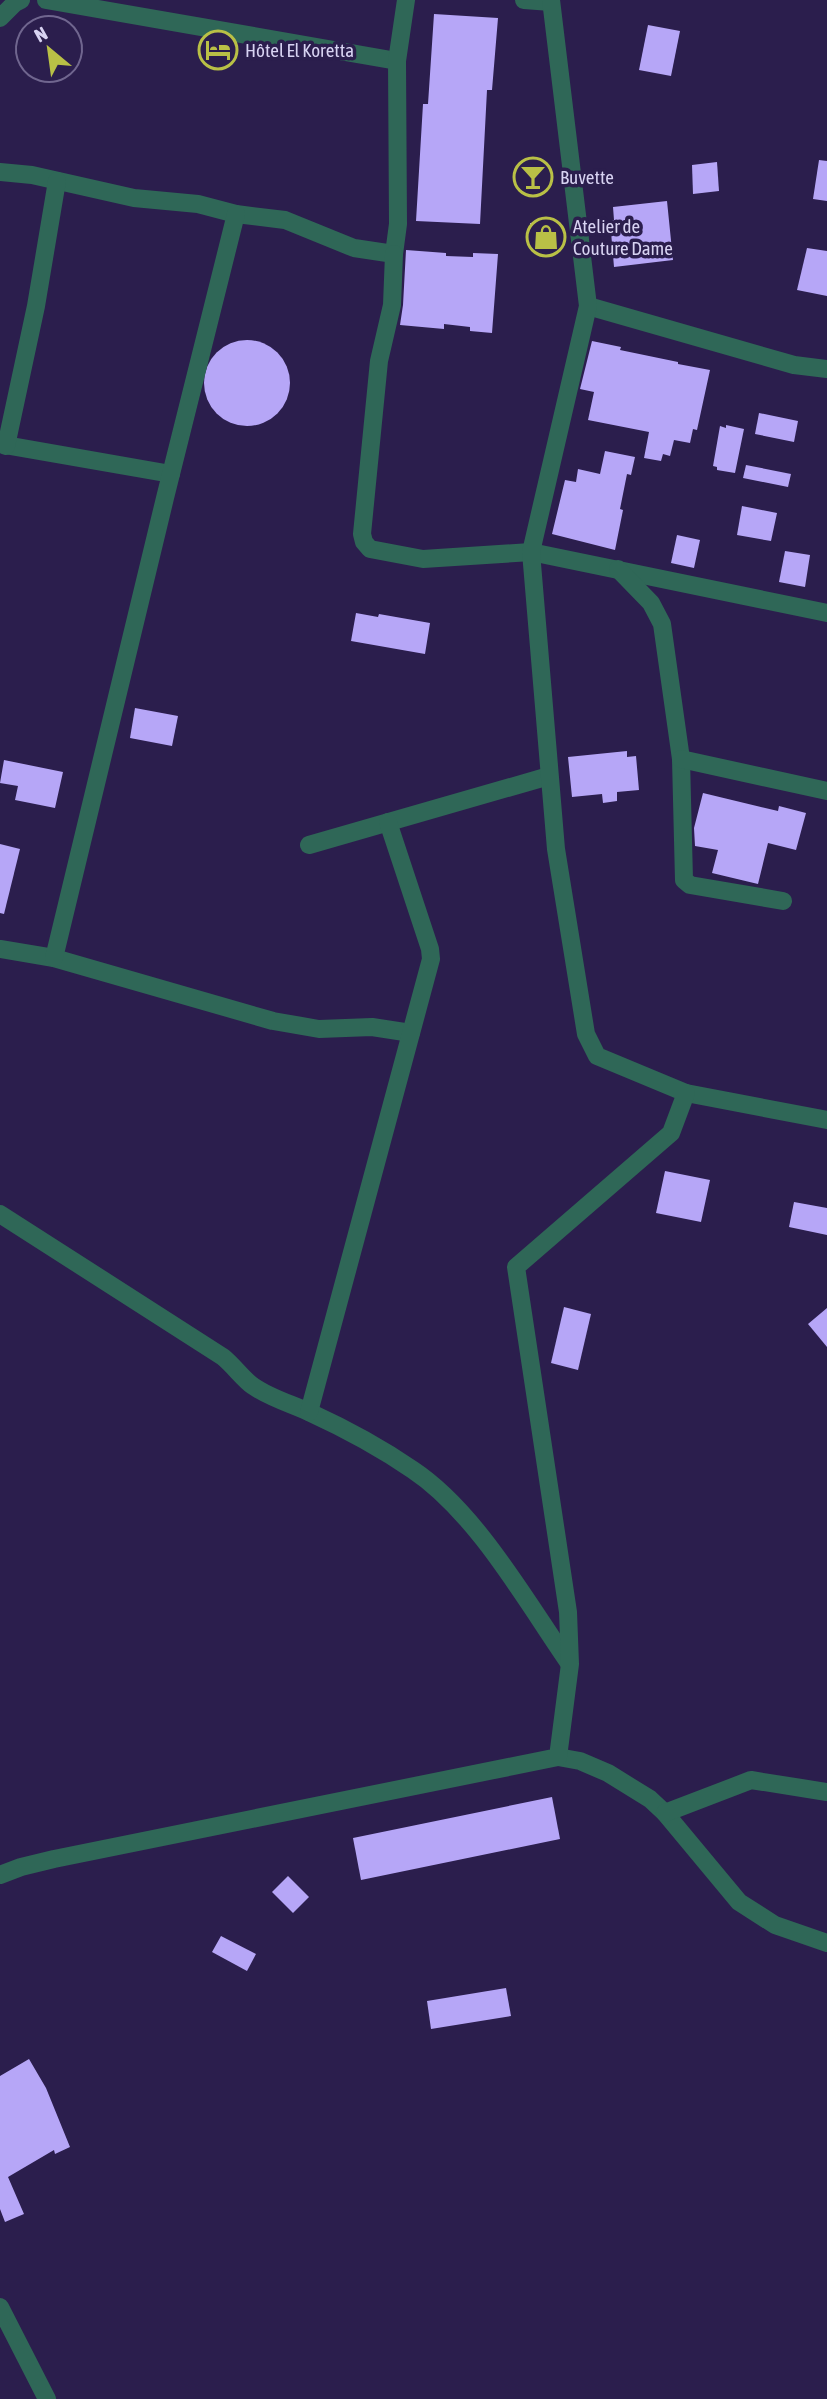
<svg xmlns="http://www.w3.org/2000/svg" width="827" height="2399" font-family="'Asap Condensed',sans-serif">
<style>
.building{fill:#b6a6f7}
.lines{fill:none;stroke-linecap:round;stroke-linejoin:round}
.minor{stroke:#2f6757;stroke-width:18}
.labels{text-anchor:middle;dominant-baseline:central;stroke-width:7;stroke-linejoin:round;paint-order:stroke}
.poi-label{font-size:19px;fill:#d8d3f2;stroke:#2b1e4d;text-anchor:start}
</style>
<rect width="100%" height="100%" fill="#2b1e4d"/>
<g class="building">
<polygon points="434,14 498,18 492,90 487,90 480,224 416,221 423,104 428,104"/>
<polygon points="648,25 680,31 671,76 639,70"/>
<polygon points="819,160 827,161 827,201 813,199"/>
<polygon points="717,162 719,191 693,194 692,165"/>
<polygon points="667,201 673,260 614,267 610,220 614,220 613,207"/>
<polygon points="530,223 550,224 549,240 530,239"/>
<polygon points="807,248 827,251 827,296 797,290"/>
<polygon points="406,250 446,253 446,256 473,257 473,253 498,254 492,333 470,331 470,327 444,324 444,329 400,325 403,305"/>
<circle cx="247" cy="383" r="43"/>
<polygon points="592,341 621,347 620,350 678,362 678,364 710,370 697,430 693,429 690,443 674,440 670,456 663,454 661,461 644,458 649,432 588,420 594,392 580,389"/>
<polygon points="759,413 798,421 794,442 755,434"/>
<polygon points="726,425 744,429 735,473 717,470 717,467 713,466 720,426 726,428"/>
<polygon points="605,451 635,457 631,475 627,474 620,509 623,510 615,550 552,534 565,480 576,482 578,469 600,474"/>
<polygon points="746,465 791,474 788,487 743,478"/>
<polygon points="742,506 777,513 771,541 737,535"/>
<polygon points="677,535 700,540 694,568 671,563"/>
<polygon points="785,551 810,555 805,587 779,582"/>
<polygon points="356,613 378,617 379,614 430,623 425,654 351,641"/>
<polygon points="135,708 178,716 172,746 130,738"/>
<polygon points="627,751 627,757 636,756 639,790 617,792 617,801 603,803 602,794 572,797 568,757"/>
<polygon points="4,760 63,772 55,808 15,800 18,786 0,783"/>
<polygon points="703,793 778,811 779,806 806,813 796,850 768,843 758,884 712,873 718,850 695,846 694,828"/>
<polygon points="0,844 20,849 4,914 0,913"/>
<polygon points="665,1171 710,1180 701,1222 656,1213"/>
<polygon points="794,1202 827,1208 827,1235 789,1227"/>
<polygon points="564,1307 591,1314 578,1370 551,1363"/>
<polygon points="827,1308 827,1347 808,1324"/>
<polygon points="552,1797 560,1839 361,1880 353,1838"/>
<polygon points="288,1876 309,1897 293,1913 272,1892"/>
<polygon points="221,1936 256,1954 247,1971 212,1952"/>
<polygon points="506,1988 511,2016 431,2029 427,2001"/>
<polygon points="29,2059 46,2088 70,2147 55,2154 54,2150 8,2177 24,2214 5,2222 0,2209 0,2076"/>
</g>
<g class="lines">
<g class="minor">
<polyline points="46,0 397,61"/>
<polyline points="524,0 551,2"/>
<polyline points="0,18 15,3 21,0"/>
<polyline points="0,172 32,175 134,198 198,204 236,214 285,220 354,248 394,254 398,224 397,61 406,0"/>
<polyline points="394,254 392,305 379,361 362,534 364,542 370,549 423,559 531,552 827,613"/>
<polyline points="588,306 794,365 827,369"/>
<polyline points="0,444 171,474"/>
<polyline points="6,446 36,306 57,181"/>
<polyline points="618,569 651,603 662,624 681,759 684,880 690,885 783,901"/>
<polyline points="681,759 827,791"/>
<polyline points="309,845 549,776"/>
<polyline points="0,949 54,958 273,1021 319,1029 372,1027 411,1033"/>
<polyline points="54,958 165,498 236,214"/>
<polyline points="686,1093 827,1120"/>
<path d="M0 1214 223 1357C233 1365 244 1380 253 1386 270 1398 292 1404 311 1413 346 1429 381 1448 413 1470 476 1512 526 1601 569 1663"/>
<polyline points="309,1412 431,959 430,949 388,822"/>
<polyline points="558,1757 580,1761 608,1773 650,1799 665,1813 739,1902 775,1925 827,1943"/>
<polyline points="665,1813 751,1780 827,1792"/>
<polyline points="0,1875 21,1867 54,1859 558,1757 570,1664 568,1612 516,1267 671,1133 686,1093 597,1056 586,1034 556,849 531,552 588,306 551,0"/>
<polyline points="0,2307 47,2399"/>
</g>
</g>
<defs>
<symbol id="hotel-ring" viewBox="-11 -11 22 22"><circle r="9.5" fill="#2b1e4d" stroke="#b9c046" stroke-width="1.5"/><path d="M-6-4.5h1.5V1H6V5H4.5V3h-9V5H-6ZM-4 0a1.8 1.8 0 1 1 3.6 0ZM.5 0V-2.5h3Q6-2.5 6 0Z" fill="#b9c046"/></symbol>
<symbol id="bar-ring" viewBox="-11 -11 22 22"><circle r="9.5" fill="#2b1e4d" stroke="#b9c046" stroke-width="1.5"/><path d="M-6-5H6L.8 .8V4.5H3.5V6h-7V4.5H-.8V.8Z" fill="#b9c046"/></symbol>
<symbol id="shop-ring" viewBox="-11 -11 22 22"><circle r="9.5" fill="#2b1e4d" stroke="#b9c046" stroke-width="1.5"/><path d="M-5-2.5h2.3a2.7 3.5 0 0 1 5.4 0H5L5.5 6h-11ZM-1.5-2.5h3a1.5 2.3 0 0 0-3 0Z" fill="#b9c046"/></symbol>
</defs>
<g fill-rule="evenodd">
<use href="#hotel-ring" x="196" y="28" width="44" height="44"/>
<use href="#bar-ring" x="511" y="155" width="44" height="44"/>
<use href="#shop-ring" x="524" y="215" width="44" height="44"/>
</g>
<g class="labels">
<g class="poi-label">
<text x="245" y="50">Hôtel El Koretta</text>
<text x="560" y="177">Buvette</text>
<text x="573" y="226">Atelier de<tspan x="573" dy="22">Couture Dame</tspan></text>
</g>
</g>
<g transform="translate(49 49) rotate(331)"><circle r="33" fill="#2b1e4d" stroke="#70668f" stroke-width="2"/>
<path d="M0-5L12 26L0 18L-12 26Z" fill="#b9c046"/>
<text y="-10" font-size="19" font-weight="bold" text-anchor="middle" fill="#d8d3f2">N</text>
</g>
</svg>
